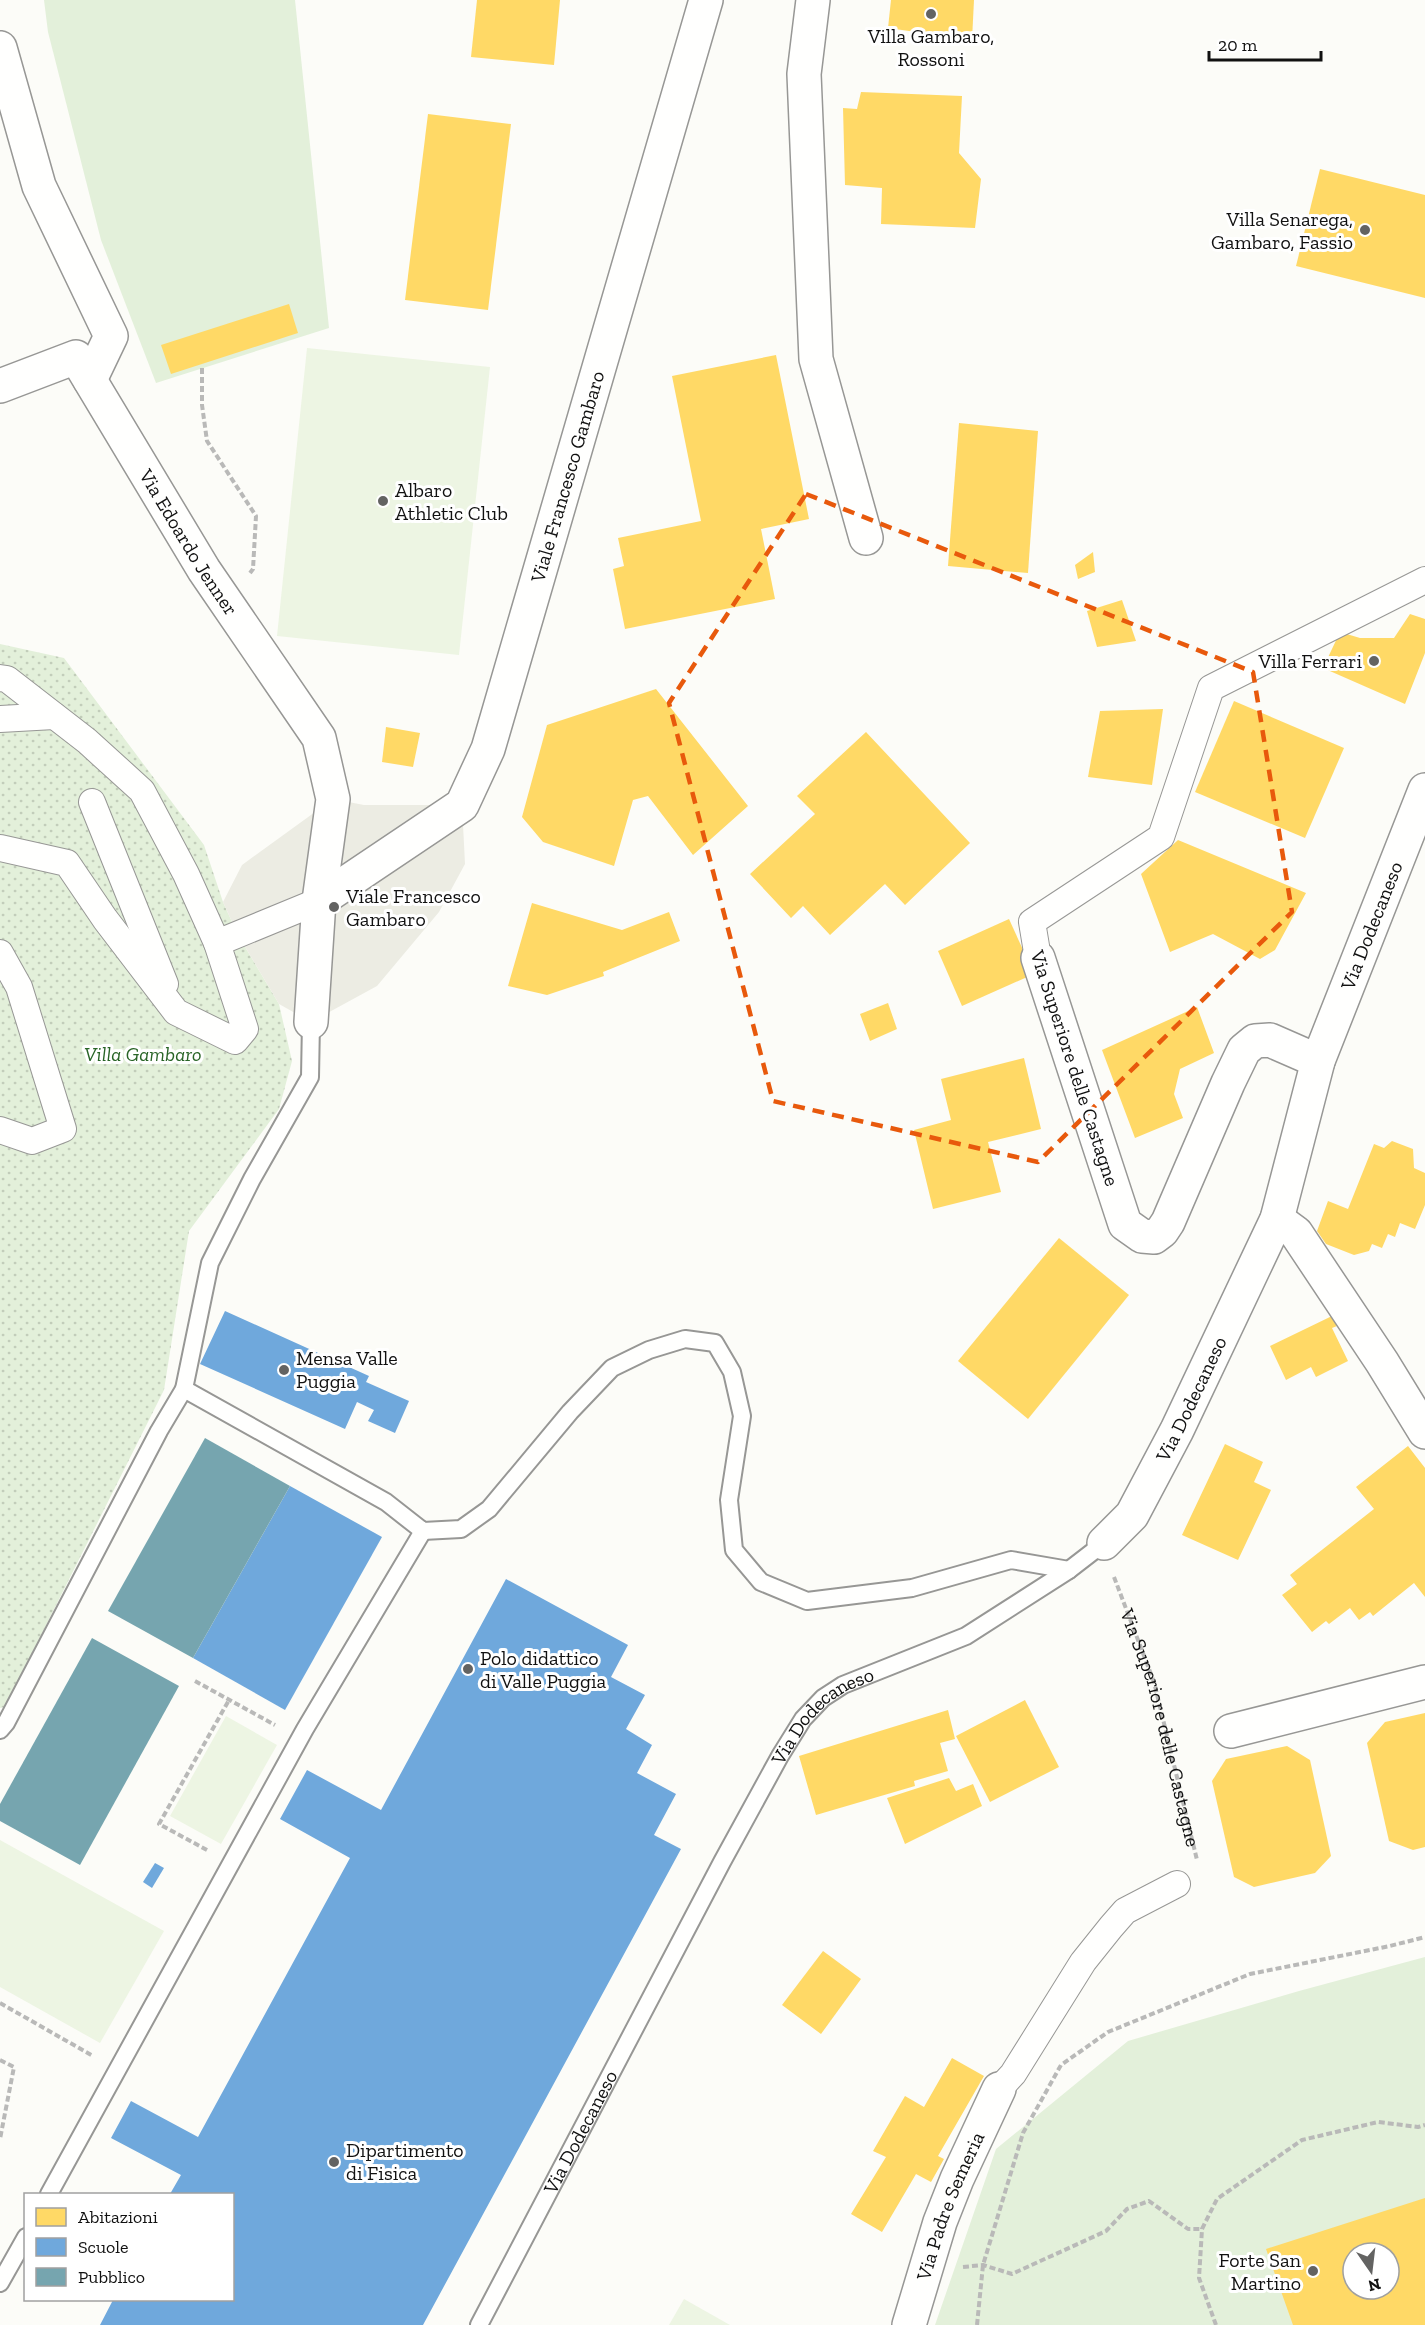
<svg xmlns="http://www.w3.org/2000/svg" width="1425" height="2325" font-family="'Zilla Slab',serif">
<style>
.grass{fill:#e3f0da;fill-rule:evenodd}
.park{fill:url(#park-dots)}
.pitch{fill:#edf5e3}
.plaza{fill:#ecece3}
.homes{fill:#ffd966;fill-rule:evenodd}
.schools{fill:#6fa8dc}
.public{fill:#76a5af}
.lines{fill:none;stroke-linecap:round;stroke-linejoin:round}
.service-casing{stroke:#979795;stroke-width:20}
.pedestrian-casing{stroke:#979795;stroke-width:28}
.minor-casing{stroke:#979795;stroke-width:36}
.path{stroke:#b9b9b8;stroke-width:4;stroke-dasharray:6 3;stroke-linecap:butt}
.service{stroke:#fffffe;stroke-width:16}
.pedestrian{stroke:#fffffe;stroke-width:26}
.minor{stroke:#fffffe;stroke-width:33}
.marked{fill:none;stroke:#e8590c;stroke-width:4.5;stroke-dasharray:12 8;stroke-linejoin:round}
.poi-dot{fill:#636362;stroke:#fff;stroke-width:2}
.labels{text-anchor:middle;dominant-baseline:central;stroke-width:6;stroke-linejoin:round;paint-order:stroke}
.poi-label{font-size:20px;fill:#111;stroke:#fff;text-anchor:start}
.street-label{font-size:20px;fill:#111;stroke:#fff}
.park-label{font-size:20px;font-style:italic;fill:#286426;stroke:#fff}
</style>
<defs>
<pattern id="park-dots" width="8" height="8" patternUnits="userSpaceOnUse" patternTransform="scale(1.5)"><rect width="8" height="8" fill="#e3f0da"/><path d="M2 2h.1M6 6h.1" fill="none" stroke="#c2cdba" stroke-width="1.8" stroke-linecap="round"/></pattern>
</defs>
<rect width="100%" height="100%" fill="#fcfcf8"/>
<g class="grass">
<polygon points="44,0 295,0 329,328 156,383 101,240 48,32"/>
<path d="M1425 1957V2325H935L996 2149 1128 2041 1299 1991ZM1353 2253H1389V2289H1353Z"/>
</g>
<polygon class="park" points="0,644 64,658 204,845 223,902 238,935 279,1004 292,1061 279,1109 189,1231 164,1390 5,1707 0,1708"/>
<g class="pitch">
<polygon points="307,348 490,367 459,655 277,636"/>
<polygon points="226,1716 277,1745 221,1844 170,1816"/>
<polygon points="0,1840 164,1931 100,2043 0,1987"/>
<polygon points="684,2299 730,2325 669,2325"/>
</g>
<polygon class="plaza" points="333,799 364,805 462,805 465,864 439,912 377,986 311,1022 279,1004 238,935 223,902 242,865"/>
<g class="homes">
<polygon points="477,0 560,0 554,65 471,57"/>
<polygon points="891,0 974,0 972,40 888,28"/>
<polygon points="861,92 962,96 959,153 981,179 975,228 881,224 882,188 845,185 843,108 857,109"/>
<polygon points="428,114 511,124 488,310 405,300"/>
<polygon points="1320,169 1425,195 1425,298 1296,266"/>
<polygon points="289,304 298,333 171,374 161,345"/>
<polygon points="776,355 809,519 761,529 775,599 625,629 613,569 624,566 618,538 701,521 672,376"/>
<polygon points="959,423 1038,431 1028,573 948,566"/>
<polygon points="1093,552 1095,572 1078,579 1075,565"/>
<polygon points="1122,600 1136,641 1097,647 1087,611"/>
<polygon points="1410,614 1425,619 1425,653 1405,704 1323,668 1340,632 1360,638 1394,638"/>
<polygon points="656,689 748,806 693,855 648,796 633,800 614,866 543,842 522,817 547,725"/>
<polygon points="1234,701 1344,748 1305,838 1195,792"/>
<polygon points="1163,709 1152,785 1088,777 1100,711"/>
<polygon points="386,727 420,733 413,767 382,762"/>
<polygon points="866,732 970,843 905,905 885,884 830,935 803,906 791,918 750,874 815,814 797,796"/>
<polygon points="1178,840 1306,893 1275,950 1260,959 1213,934 1170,952 1141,874"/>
<polygon points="532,903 622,930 669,912 680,941 603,972 604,976 547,995 508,986"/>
<polygon points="1009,919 1034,974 962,1006 938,951"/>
<polygon points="888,1003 897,1029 870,1041 860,1014"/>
<polygon points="1197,1007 1214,1053 1180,1069 1174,1094 1183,1118 1135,1138 1102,1050"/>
<polygon points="1024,1058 1041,1129 988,1142 1001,1192 933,1209 914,1130 951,1120 941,1079"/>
<polygon points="1392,1141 1413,1149 1414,1168 1425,1173 1425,1205 1415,1229 1400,1223 1395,1237 1388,1234 1382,1248 1372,1244 1369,1251 1354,1255 1326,1244 1317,1231 1328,1201 1348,1209 1374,1144 1384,1148"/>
<polygon points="1059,1238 1129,1295 1028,1419 958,1361"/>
<polygon points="1332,1316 1337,1326 1332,1328 1348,1361 1316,1377 1311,1367 1286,1380 1270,1346"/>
<polygon points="1225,1444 1263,1462 1254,1482 1271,1490 1238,1560 1182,1535"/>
<polygon points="1408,1446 1425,1468 1425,1597 1414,1583 1373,1616 1370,1612 1359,1620 1350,1608 1329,1624 1326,1621 1312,1632 1282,1595 1297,1584 1290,1575 1374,1509 1356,1487"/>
<polygon points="1025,1700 1059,1767 990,1802 956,1736"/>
<polygon points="948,1710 955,1739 940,1743 948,1771 914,1781 915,1786 816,1815 799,1756"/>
<polygon points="1425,1713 1425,1847 1413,1850 1389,1841 1367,1743 1385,1722"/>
<polygon points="1287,1746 1310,1760 1331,1856 1315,1873 1254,1887 1234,1877 1212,1781 1226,1759"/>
<polygon points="949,1778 956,1791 973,1784 982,1806 905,1844 887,1798"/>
<polygon points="823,1951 861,1979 821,2034 782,2005"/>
<polygon points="952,2058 984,2076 938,2156 944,2159 931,2182 916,2174 882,2232 851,2214 886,2157 873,2151 905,2096 924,2107"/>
<path d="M1425 2198V2325H1293L1266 2249ZM1353 2253H1389V2289H1353Z"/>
</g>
<g class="schools">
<polygon points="225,1311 369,1376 366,1382 409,1401 395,1433 368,1421 374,1410 357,1402 345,1429 200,1364"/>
<polygon points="290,1486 382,1537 285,1710 193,1658"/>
<polygon points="506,1579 628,1645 611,1677 645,1695 626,1729 652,1745 637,1773 676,1794 654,1835 681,1849 423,2325 100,2325 113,2300 232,2300 232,2194 170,2194 181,2175 111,2138 131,2101 198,2137 350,1858 280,1819 307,1770 381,1810"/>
<polygon points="155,1863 164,1868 152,1888 143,1882"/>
</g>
<g class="public">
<polygon points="205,1438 290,1486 193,1658 108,1611"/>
<polygon points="92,1638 179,1686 80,1865 0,1821 0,1804"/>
</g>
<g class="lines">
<defs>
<g id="service">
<polyline points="184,1389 386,1502 423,1531 461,1529 489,1509 570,1412 612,1368 649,1350 685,1339 715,1343 732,1372 742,1416 729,1500 734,1550 761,1582 807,1601 912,1588 1011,1560 1069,1570"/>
<polyline points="0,1730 6,1723 159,1431 184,1389 210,1263 252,1179 310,1077 311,1022"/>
<polyline points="49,2194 305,1729 423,1531"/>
<polyline points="0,2283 26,2237"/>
<path id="s2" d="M479 2325 722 1862 780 1756 803 1719 823 1698 843 1685 966 1636 1069 1570 1104 1543"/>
</g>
<g id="pedestrian">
<polyline points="0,678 7,679 87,741 142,791 186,874 217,943"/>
<polyline points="0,719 54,716"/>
<polyline points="92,802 165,984"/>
<polyline points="0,848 67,863 105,919 176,1012 235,1041 245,1029 217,943 319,901"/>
<polyline points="0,953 19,987 63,1129 32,1141 0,1130"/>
<polyline points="1038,958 1032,922 1161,837 1211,688 1425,580"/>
<polyline points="999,2089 1013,2074 1083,1962 1111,1927 1125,1911 1177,1884"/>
</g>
<g id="minor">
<polyline points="813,0 804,74 816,359 866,538"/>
<polyline points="0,48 39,186 111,336 90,380"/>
<path id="s3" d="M0 386 76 357 204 570 319 738 333 799 319 901"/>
<polyline points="1038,958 1125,1224 1142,1236 1154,1237 1162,1231 1168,1222 1228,1083 1244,1050 1255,1041 1270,1040 1318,1061"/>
<path id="s4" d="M311 1022 319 901 462 805 488 749 706 0"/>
<polyline points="1277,1219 1296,1233 1382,1362 1425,1432"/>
<path id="s5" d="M1104 1543 1132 1515 1177 1430 1277 1219 1318 1061 1425 790"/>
<polyline points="1231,1731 1425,1682"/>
<path id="s6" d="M909 2325 940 2222 957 2179 999 2089"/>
</g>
</defs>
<use href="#service" class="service-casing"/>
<use href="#pedestrian" class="pedestrian-casing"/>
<use href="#minor" class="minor-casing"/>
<g class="path">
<polyline points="202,368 202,405 207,441 256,516 253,569 250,573"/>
<path id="s1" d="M1114 1577 1154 1682 1197 1860"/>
<polyline points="195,1681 275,1725"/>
<polyline points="207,1850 159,1824 229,1700"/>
<polyline points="0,2003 93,2056"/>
<polyline points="0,2060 14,2067 0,2139"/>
<polyline points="963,2267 983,2265 1012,2274 1106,2231 1127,2209 1149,2201 1188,2229 1202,2229"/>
<polyline points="977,2325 983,2265 1023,2133 1061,2065 1108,2032 1250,1974 1390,1946 1425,1937"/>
<polyline points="1216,2325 1199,2278 1202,2229 1217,2199 1302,2140 1378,2122 1418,2127 1425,2125"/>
</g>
<use href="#service" class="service"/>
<use href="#pedestrian" class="pedestrian"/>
<use href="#minor" class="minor"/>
</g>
<path class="marked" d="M806 494 1253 672 1292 912 1038 1162 773 1101 669 703Z"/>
<g class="poi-dot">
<circle cx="931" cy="14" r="6"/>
<circle cx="1365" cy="230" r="6"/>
<circle cx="383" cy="501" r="6"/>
<circle cx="1374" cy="661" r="6"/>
<circle cx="334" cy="907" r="6"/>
<circle cx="284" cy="1370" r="6"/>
<circle cx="468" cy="1669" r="6"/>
<circle cx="334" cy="2162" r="6"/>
<circle cx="1313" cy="2271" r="6"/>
</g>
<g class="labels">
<g class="poi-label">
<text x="931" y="36" text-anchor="middle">Villa Gambaro,<tspan x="931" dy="23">Rossoni</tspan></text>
<text x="1353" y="219" text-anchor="end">Villa Senarega,<tspan x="1353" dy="23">Gambaro, Fassio</tspan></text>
<text x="395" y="490">Albaro<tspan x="395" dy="23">Athletic Club</tspan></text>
<text x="1362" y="661" text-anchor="end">Villa Ferrari</text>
<text x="346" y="896">Viale Francesco<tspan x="346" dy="23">Gambaro</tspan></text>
<text x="296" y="1358">Mensa Valle<tspan x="296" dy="23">Puggia</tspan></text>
<text x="480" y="1658">Polo didattico<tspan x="480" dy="23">di Valle Puggia</tspan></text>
<text x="346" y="2150">Dipartimento<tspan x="346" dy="23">di Fisica</tspan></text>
<text x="1301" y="2260" text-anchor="end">Forte San<tspan x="1301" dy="23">Martino</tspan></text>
</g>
<g class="street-label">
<text stroke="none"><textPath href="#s4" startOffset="639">Viale Francesco Gambaro</textPath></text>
<text stroke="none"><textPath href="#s3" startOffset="298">Via Edoardo Jenner</textPath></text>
<text stroke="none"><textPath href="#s5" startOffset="678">Via Dodecaneso</textPath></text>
<text transform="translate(1075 1068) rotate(72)">Via Superiore delle Castagne</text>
<text stroke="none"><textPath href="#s5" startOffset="170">Via Dodecaneso</textPath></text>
<text stroke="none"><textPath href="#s2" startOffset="704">Via Dodecaneso</textPath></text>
<text stroke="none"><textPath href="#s1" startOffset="158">Via Superiore delle Castagne</textPath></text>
<text stroke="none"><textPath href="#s2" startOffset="218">Via Dodecaneso</textPath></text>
<text stroke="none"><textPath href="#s6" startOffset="126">Via Padre Semeria</textPath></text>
</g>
<g class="park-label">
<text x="143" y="1054">Villa Gambaro</text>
</g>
</g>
<rect x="24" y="2193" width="210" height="108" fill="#ffffff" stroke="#a0a0a0" stroke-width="1.5"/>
<rect x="36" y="2208" width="30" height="18" fill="#ffd966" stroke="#a0a0a0" stroke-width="1.5"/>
<text x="78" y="2223" font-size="18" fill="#111111">Abitazioni</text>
<rect x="36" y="2238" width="30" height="18" fill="#6fa8dc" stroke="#a0a0a0" stroke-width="1.5"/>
<text x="78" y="2253" font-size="18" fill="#111111">Scuole</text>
<rect x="36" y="2268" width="30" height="18" fill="#76a5af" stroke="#a0a0a0" stroke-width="1.5"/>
<text x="78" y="2283" font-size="18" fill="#111111">Pubblico</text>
<g transform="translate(1371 2271) rotate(166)"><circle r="28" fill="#ffffff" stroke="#a0a0a0" stroke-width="1.5"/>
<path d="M0-4.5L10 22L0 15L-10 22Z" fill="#636362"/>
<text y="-9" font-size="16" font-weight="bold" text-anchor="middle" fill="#111111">N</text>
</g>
<path d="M1209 51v9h112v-9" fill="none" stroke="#111111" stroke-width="3"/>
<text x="1218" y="51" font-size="18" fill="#111111" stroke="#ffffff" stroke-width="4.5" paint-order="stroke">20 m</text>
</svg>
